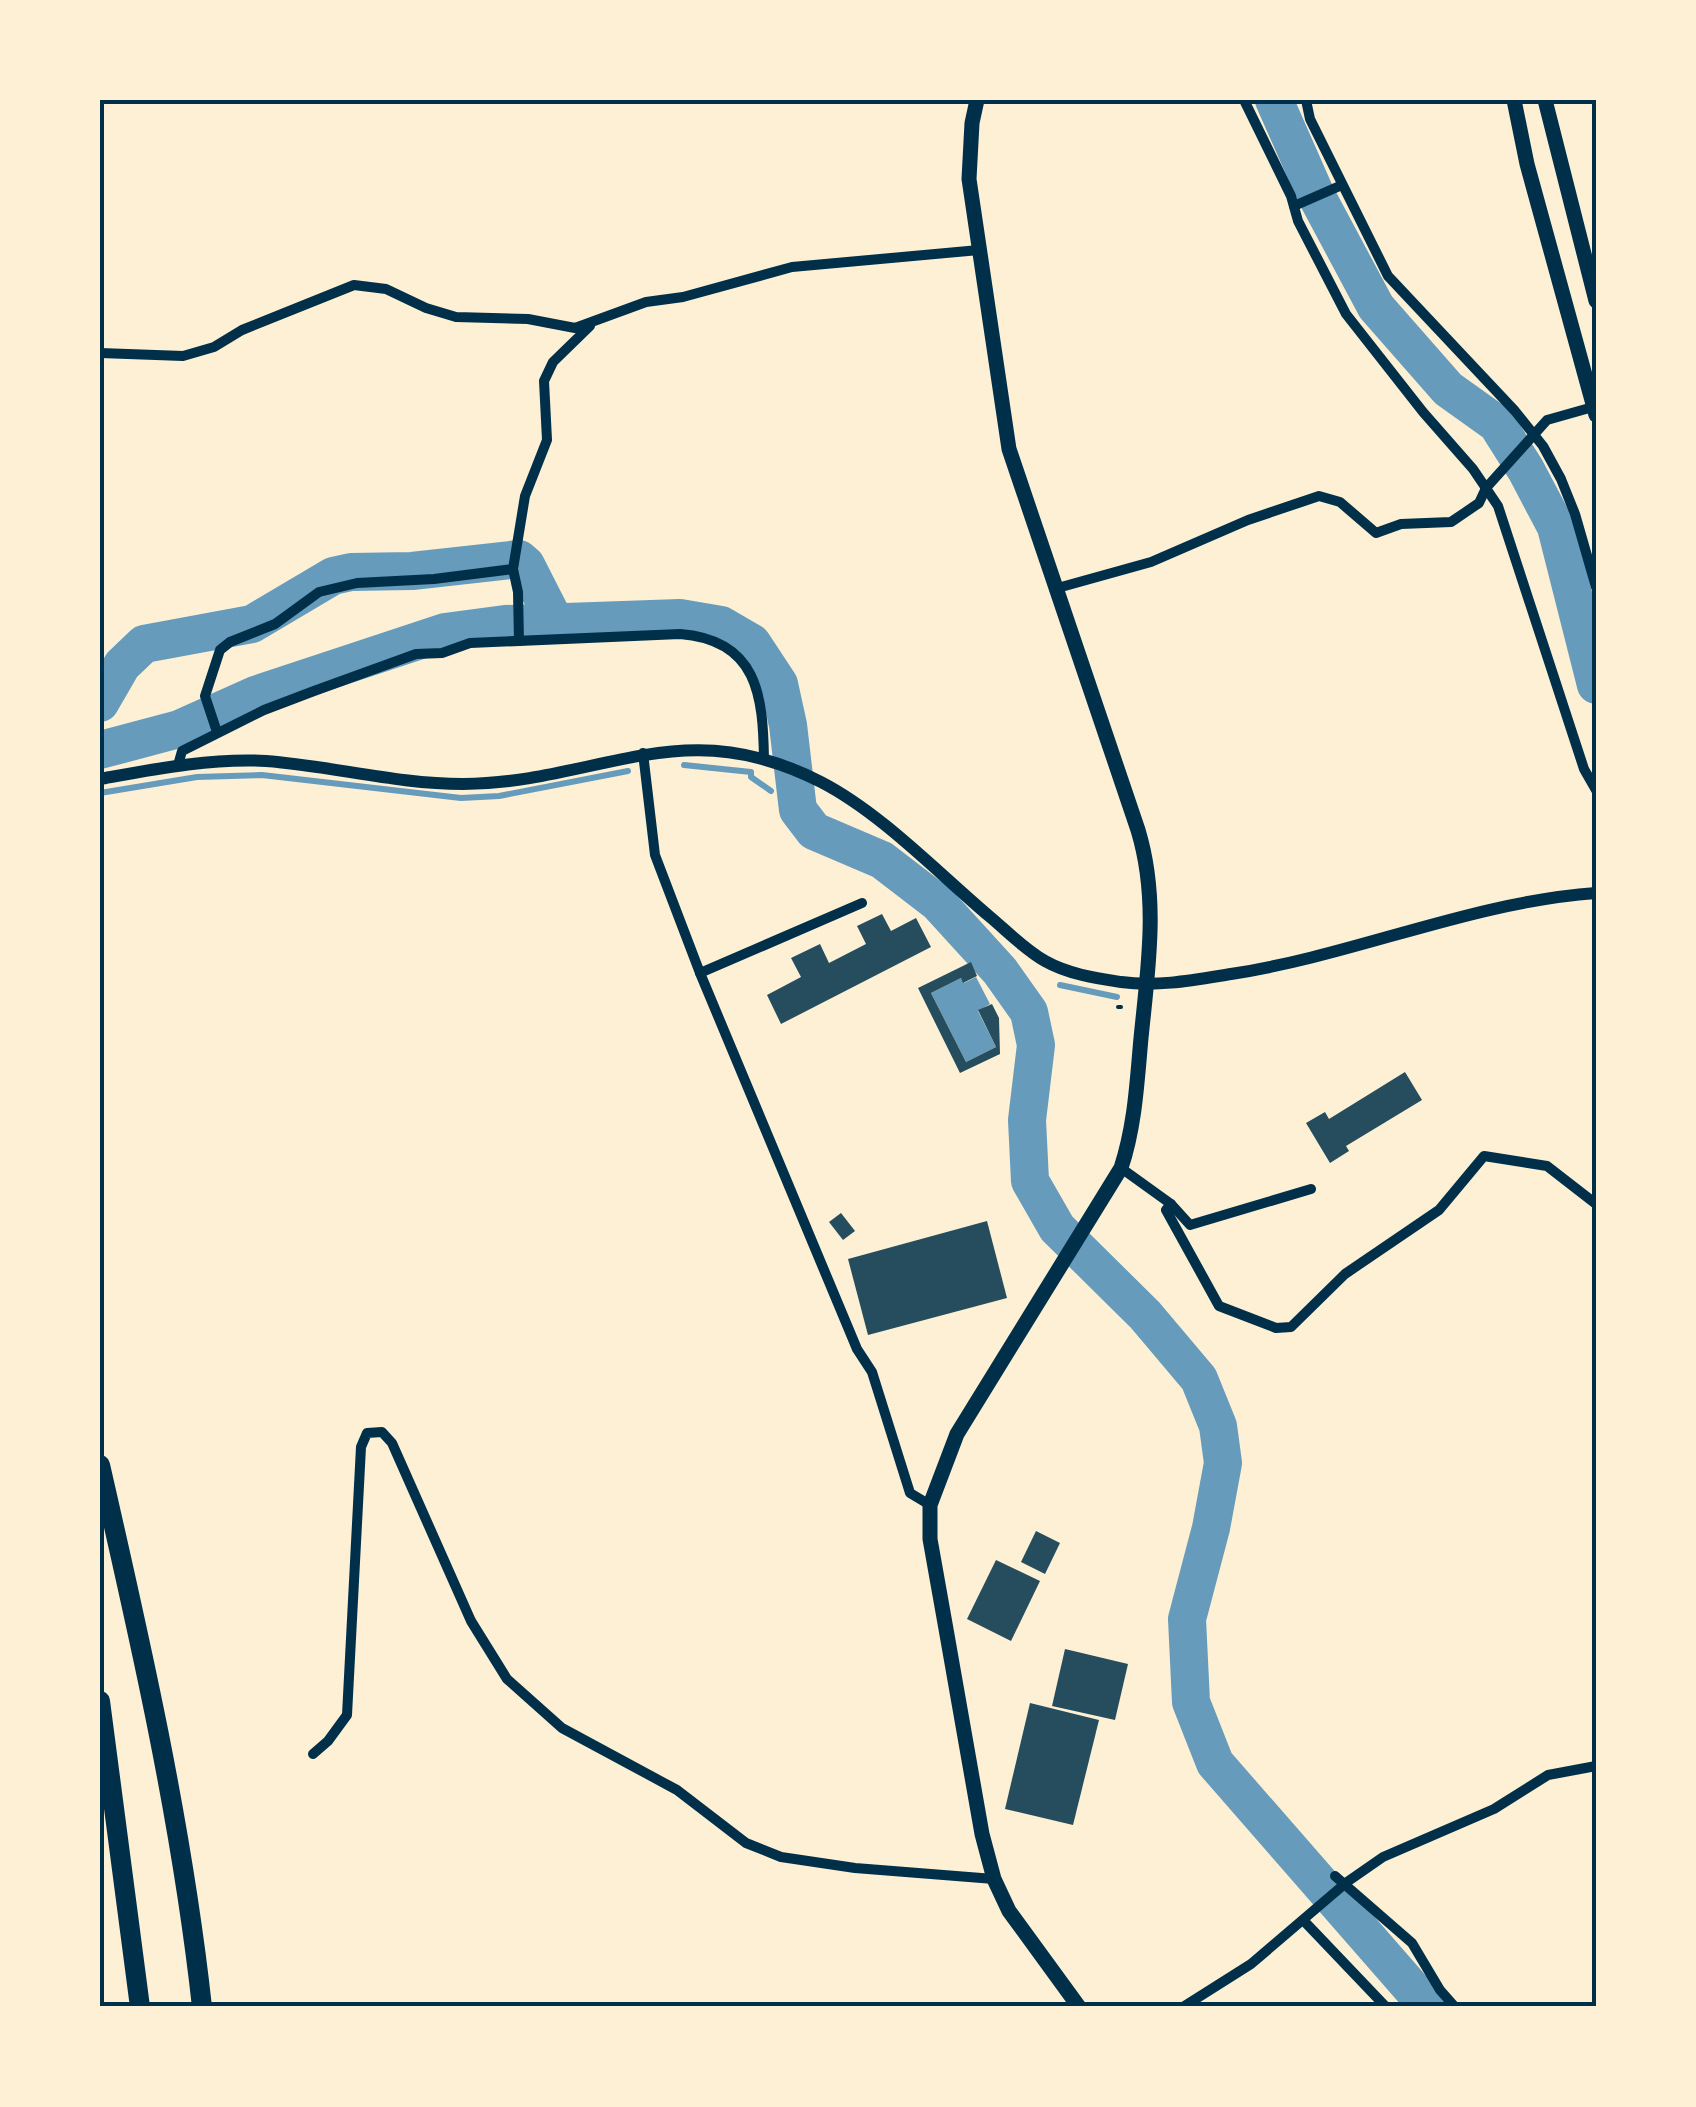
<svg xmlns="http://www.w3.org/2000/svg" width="1696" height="2107" font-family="'Sofia Sans Condensed',sans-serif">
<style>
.water{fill:#669bbc}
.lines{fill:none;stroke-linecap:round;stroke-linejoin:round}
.stream{stroke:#669bbc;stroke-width:6}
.river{stroke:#669bbc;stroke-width:38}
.building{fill:#264d5e}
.path{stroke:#003049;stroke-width:4}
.minor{stroke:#003049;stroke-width:10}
.tertiary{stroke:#003049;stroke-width:12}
.secondary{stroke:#003049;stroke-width:15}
.motorway{stroke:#003049;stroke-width:20}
.neatline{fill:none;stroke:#003049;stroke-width:4}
</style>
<rect width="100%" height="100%" fill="#fdf0d5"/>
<polygon class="water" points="976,977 990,1004 978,1011 996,1047 966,1062 931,993 961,978 964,983"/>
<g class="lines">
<g class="stream">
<polyline points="684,765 751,772 751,777 771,791"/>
<polyline points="100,793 197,777 262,775 461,798 499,796 628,771"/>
<polyline points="1060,985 1117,997"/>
</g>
<g class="river">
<polyline points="1274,100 1315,193 1376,307 1448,389 1497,424 1526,470 1556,527 1596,685"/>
<polyline points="100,703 122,665 144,644 252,624 333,576 351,572 412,571 519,559 526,565 555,622"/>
<polyline points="100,750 179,729 255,695 445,632 505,624 680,618 721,625 752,643 779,684 788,725 798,810 814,831 882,860 938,903 1000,971 1029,1012 1036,1045 1027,1120 1030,1181 1057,1228 1145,1315 1199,1379 1218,1426 1223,1463 1211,1528 1187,1619 1191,1702 1215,1763 1428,2007"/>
</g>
</g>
<g class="building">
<polygon points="882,914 891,931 916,918 931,947 781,1024 767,995 801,977 791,958 820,944 829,963 866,944 857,926"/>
<polygon points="971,962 977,976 963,983 961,978 931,993 966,1062 996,1047 978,1010 992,1004 999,1018 1000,1054 960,1073 918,988"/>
<polygon points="1405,1072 1422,1100 1346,1146 1349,1151 1330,1163 1306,1123 1325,1112 1329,1119"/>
<polygon points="841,1213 855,1231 843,1240 829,1222"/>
<polygon points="987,1221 1007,1298 868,1335 848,1259"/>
<polygon points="1036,1531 1060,1543 1045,1574 1021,1562"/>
<polygon points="996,1560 1040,1581 1011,1641 967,1619"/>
<polygon points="1065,1649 1128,1664 1115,1720 1052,1706"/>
<polygon points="1030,1703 1099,1720 1073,1825 1005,1809"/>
</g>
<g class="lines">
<polyline class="path" points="1118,1007 1121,1007"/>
<g class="minor">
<polyline points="1244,100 1291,196 1298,221 1346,314 1423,412 1473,469 1498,506 1584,769 1596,790"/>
<polyline points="1306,100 1310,119 1388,276 1515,411 1543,446 1561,479 1575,514 1596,587"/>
<polyline points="1294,206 1342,185"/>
<polyline points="100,353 183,356 214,347 242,330 354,285 386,289 426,308 456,317 528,319 575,328 646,302 683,297 792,267 979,250"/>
<polyline points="1054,589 1151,562 1248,520 1319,496 1340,502 1376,533 1401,524 1451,522 1479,503 1486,488 1547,420 1593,407"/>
<polyline points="519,641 518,592 513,569 525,496 547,440 544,381 553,362 590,326"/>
<polyline points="217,732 205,696 220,650 230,642 275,624 319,592 357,583 434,579 513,569"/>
<polyline points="643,753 655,855 700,973 857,1349 872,1372 910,1493 930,1505"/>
<path d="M178 765 182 751 264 710 314 691 416 654 442 653 470 643 680 634C758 640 763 696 764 760"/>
<polyline points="700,973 862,903"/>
<polyline points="1121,1168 1171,1204 1190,1225 1311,1189"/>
<polyline points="1171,1204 1166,1210 1219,1306 1276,1328 1291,1327 1345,1274 1439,1210 1484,1156 1547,1166 1596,1204"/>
<polyline points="313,1754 328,1741 347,1715 361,1447 367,1433 382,1432 392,1443 471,1621 507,1679 562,1728 677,1790 746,1843 781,1857 855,1868 994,1879"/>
<polyline points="1335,1876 1412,1943 1440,1990 1455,2007"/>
<polyline points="1304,1921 1386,2007"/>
<polyline points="1183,2007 1251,1964 1347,1882 1383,1857 1494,1809 1548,1775 1596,1766"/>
</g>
<path class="tertiary" d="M100 779C155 769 210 758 266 761 332 766 397 784 463 784 599 783 681 710 821 782 881 813 937 872 989 916 1007 931 1024 949 1045 961 1068 974 1095 978 1121 982 1159 987 1194 980 1231 974 1355 955 1471 902 1596 893"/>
<g class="secondary">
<path d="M977 100 972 123 969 179 1009 449 1138 830C1159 899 1148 968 1141 1038 1137 1082 1135 1126 1121 1168L957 1434 930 1505V1539L946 1629 982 1834 994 1879 1009 1911 1079 2007"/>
<polyline points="1514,100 1527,164 1596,415"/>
<polyline points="1545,100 1596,301"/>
</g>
<g class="motorway">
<path d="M100 1465C141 1644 182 1824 202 2007"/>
<polyline points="100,1701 140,2007"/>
</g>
</g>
<rect width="1696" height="2107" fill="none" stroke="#fdf0d5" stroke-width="205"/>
<rect x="102" y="102" width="1492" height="1902" class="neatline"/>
</svg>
